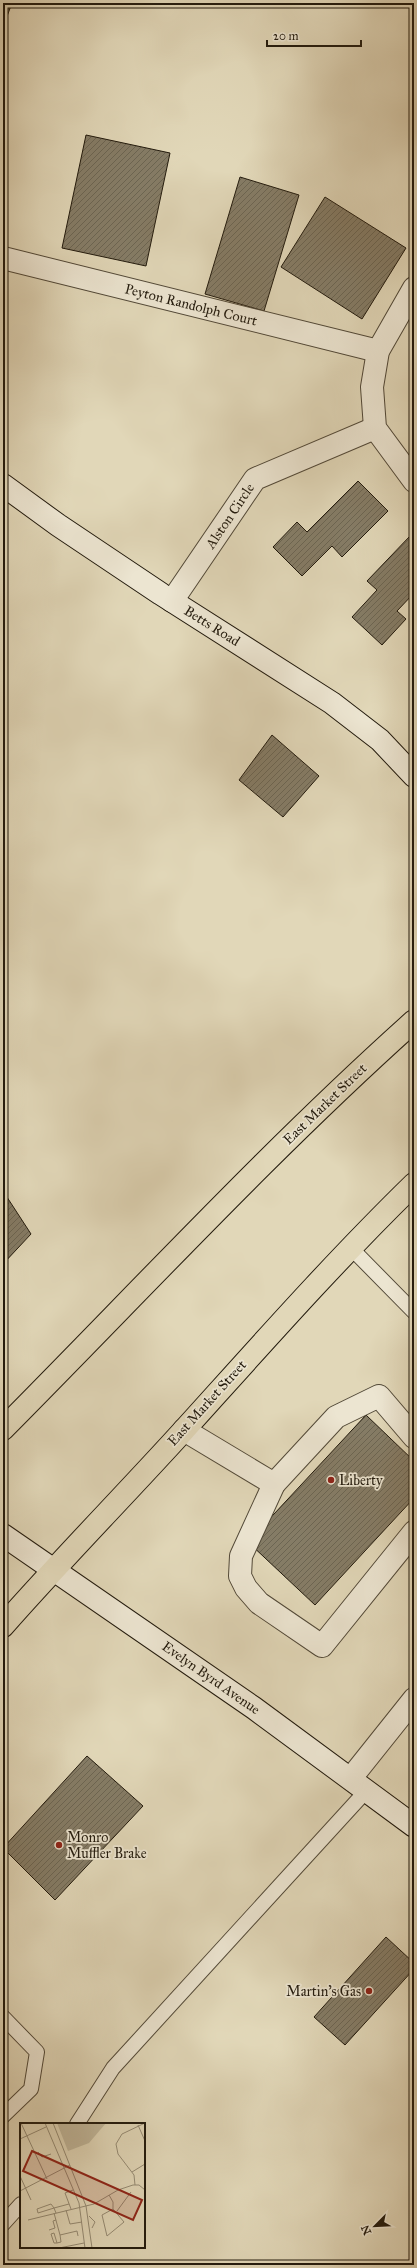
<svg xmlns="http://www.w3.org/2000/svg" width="417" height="2268" font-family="'IM FELL Great Primer',serif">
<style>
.building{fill:url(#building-hatch);stroke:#221a0d}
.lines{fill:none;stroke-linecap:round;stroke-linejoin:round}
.lane-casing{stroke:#524938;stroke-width:16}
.street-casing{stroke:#524938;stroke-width:24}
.secondary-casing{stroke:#221a0d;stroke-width:24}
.highway-casing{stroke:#221a0d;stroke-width:24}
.lane{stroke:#ece5d1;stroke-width:14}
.street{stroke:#ece5d1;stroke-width:22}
.secondary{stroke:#ece5d1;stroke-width:22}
.highway{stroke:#e1d7b8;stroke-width:22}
.poi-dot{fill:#8f2418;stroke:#ece5d1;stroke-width:1.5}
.labels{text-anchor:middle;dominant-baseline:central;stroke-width:3.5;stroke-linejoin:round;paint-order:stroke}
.street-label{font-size:14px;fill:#221a0d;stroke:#ece5d1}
.poi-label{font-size:14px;fill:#221a0d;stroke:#ece5d1;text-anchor:start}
.inset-road{fill:none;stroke:#958b74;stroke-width:1}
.view{fill:#8f2418;fill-opacity:0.15;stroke:#8f2418;stroke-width:2}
.inset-edge{fill:none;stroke:#221a0d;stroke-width:2}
</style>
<defs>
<pattern id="building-hatch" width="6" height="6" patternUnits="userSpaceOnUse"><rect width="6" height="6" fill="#857c66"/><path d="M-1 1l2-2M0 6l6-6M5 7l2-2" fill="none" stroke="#6c6552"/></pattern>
</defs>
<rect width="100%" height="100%" fill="#e1d7b8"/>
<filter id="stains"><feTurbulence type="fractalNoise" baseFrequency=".005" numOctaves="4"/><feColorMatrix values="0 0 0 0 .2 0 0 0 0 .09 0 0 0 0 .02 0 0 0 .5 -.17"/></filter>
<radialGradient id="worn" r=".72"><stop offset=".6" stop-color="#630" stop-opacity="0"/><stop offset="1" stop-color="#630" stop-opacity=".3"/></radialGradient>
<g class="building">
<polygon points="3,3 12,3 3,27"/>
<polygon points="86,135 170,153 146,266 62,248"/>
<polygon points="240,177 299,195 264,311 205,294"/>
<polygon points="325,197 406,248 362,319 281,267"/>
<polygon points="358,481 388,511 342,557 332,546 302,576 273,547 297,522 307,532"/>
<polygon points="410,536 414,540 414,593 397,611 406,619 382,645 352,617 377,590 367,581"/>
<polygon points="272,735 319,776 283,817 239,780"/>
<polygon points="3,1191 31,1234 3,1264"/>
<polygon points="366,1415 414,1461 414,1498 315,1605 248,1542"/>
<polygon points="87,1756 143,1806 55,1900 3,1848"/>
<polygon points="386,1937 414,1963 414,1969 345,2045 314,2017"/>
</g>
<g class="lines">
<defs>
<g id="lane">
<polyline points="350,1247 414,1312"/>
<polyline points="3,2017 37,2052 31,2089 3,2116"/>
<polyline points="77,2124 113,2068 367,1790"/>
<polyline points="3,2224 21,2204"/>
</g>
<g id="street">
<polyline points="3,258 378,351"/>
<polyline points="414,288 378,351 372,387 375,428 414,481"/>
<polyline points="172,601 255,479 375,428"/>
<polyline points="184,1430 274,1484"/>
<polyline points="414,1437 379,1396 336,1417 274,1484 241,1556 240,1576 246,1588 259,1603 322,1646 414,1532"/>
<polyline points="351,1778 414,1699"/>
</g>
<g id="secondary">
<polyline points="3,485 58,525 161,594 332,703 380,740 414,776"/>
<polyline points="3,1535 254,1708 414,1826"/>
</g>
<g id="highway">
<path d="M3 1429C139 1292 270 1150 414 1021"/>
<path d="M3 1626C62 1559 124 1496 184 1430 260 1346 334 1262 414 1184"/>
</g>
</defs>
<use href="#lane" class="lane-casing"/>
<use href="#street" class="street-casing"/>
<use href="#secondary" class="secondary-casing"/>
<use href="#highway" class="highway-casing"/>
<use href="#lane" class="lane"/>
<use href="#street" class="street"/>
<use href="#secondary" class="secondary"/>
<use href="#highway" class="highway"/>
</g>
<g class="poi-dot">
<circle cx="331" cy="1480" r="4"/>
<circle cx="59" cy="1845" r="4"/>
<circle cx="369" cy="1991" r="4"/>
</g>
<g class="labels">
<g class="street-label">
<text transform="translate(191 305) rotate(14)">Peyton Randolph Court</text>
<text transform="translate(230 516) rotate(-56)">Alston Circle</text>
<text transform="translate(212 626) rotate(32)">Betts Road</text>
<text transform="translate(325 1104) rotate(-44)">East Market Street</text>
<text transform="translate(207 1403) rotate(-48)">East Market Street</text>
<text transform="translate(211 1678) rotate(35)">Evelyn Byrd Avenue</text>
</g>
<g class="poi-label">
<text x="339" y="1480">Liberty</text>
<text x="67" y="1837">Monro<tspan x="67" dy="16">Muffler Brake</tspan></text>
<text x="361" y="1991" text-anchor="end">Martin's Gas</text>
</g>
</g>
<g transform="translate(20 2123)">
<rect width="125" height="125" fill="#e1d7b8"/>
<path d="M37 0H86L69 20 48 28Z" fill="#c1b79b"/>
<path class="inset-road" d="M1 0 27 56M25 0 59 80 65 125M33 0 66 83 72 125M118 2 125 18M0 16 26 4M18 29 22 34 31 31M112 49 125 41M0 53 11 77M115 62 114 52 98 31 96 21 102 11 125 0M0 68 50 42M89 72 93 79V86M51 86 45 70 53 67M93 86 104 99 87 113 82 92ZM46 87 50 101 62 99M97 88 111 69M34 90 40 112M36 90 34 85 31 81 17 86 18 90 34 85 49 81M69 93 75 99 72 105M8 97 74 81 98 67 113 62H119L125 67M29 107 35 105 33 98 36 97M37 120H34L31 111 34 110 37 120 41 119 40 112 57 108 58 113M39 125 64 120"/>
<path class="view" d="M12 28 122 77 113 97 3 48Z"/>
<rect width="125" height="125" class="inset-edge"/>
</g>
<rect width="417" height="2268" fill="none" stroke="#e1d7b8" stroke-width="16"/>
<rect x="4" y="4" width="409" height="2260" fill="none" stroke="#221a0d" stroke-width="2"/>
<rect x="8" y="8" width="401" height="2252" fill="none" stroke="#221a0d"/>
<g transform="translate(375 2226) rotate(246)" stroke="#ece5d1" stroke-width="3" paint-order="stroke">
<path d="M0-3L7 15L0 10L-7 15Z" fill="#221a0d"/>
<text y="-6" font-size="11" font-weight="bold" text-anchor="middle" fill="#221a0d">N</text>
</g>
<path d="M267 40v6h94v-6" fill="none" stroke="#221a0d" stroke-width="2"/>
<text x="273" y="40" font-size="12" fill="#221a0d" stroke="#ece5d1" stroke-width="3" paint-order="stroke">20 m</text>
<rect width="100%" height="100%" filter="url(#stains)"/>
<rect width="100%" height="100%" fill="url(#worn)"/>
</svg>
